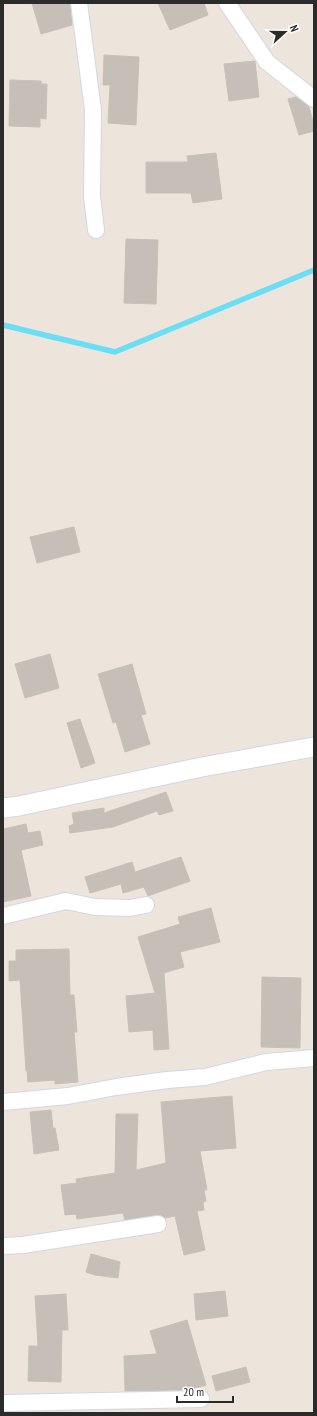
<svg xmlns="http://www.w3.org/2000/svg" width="317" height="1416" font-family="'PT Sans Narrow',sans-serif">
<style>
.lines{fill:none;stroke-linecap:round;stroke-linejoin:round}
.stream{stroke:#6adef4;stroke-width:5.5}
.building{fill:#c6bfb8;stroke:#c9c0b6}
.minor-casing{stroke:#d1d7e4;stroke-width:18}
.tertiary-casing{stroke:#d1d7e4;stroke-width:21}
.minor{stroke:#fff;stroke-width:16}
.tertiary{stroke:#fff;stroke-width:19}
</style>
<rect width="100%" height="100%" fill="#ede4dc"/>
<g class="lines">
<polyline class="stream" points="3,325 115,352 314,270"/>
</g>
<g class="building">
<polygon points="32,3 70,3 72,25 41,34"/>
<polygon points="158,3 204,3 208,15 170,30"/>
<polygon points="104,55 139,57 136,125 108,123 110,85 103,85"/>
<polygon points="255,61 259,97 229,101 224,64"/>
<polygon points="10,80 41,81 41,84 47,84 46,119 40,118 40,127 9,126"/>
<polygon points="296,97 309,107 314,125 314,131 299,135 288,99"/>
<polygon points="216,153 222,199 193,203 191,193 146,193 146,162 188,162 187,156"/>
<polygon points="126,239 158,240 156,304 124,303"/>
<polygon points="74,527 80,552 37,563 30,537"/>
<polygon points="50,654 59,688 25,698 15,664"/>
<polygon points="132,664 146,714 141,715 150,744 125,752 116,722 113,723 98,674"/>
<polygon points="80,719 95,763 81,768 67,723"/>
<polygon points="166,792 173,811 159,815 157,811 113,827 70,833 69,826 74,824 72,813 104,808 104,813"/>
<polygon points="26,824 28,833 40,831 43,845 21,850 31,896 3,902 3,829"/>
<polygon points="181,857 190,881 148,896 144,887 123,893 121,884 90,893 85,877 132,862 135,872"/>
<polygon points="211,908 220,942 180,952 184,967 164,973 169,1049 154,1050 153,1030 129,1032 126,996 155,993 138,937 180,924 178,917"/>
<polygon points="69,949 70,995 74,995 77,1032 74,1032 78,1082 55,1084 55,1080 28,1082 27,1071 26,1071 20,980 9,981 9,961 16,961 16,950"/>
<polygon points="262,977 301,978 300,1048 261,1047"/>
<polygon points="232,1096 236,1148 200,1151 207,1190 204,1190 206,1201 203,1202 204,1210 197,1211 205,1250 184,1255 175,1216 165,1218 161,1215 157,1215 125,1220 123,1213 77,1219 76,1214 65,1215 61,1185 77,1183 76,1179 115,1173 116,1114 138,1114 136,1170 166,1163 161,1102"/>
<polygon points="51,1110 53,1128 55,1128 59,1150 34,1154 30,1112"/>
<polygon points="91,1254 120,1262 118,1278 95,1275 86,1272"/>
<polygon points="225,1291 228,1316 196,1320 194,1294"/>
<polygon points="66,1294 68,1330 62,1330 61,1382 28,1381 29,1346 38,1346 35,1296"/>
<polygon points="187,1320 206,1385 189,1390 125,1391 124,1356 157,1354 150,1331"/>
<polygon points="246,1367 250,1382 216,1391 212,1376"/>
</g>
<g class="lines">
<defs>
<g id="minor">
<polyline points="79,3 93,110 92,196 96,230"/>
<polyline points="227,3 267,62 314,99"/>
<polyline points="3,916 66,901 95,907 130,908 146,905"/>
<polyline points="3,1102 68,1096 116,1087 167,1080 205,1077 266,1062 314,1058"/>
<polyline points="3,1246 23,1245 158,1224"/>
<polyline points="3,1403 201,1399"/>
</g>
<polyline id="tertiary" points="3,808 19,806 202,767 314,747"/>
</defs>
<use href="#minor" class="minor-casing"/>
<use href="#tertiary" class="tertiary-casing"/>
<use href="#minor" class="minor"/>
<use href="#tertiary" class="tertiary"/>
</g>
<rect width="317" height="1416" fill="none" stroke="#2b2b2b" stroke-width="8"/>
<g transform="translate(285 32) rotate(69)" stroke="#ffffff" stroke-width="3" paint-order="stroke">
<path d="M0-3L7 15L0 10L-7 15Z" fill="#2b2b2b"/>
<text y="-6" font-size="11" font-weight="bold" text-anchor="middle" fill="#2b2b2b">N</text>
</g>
<path d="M177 1396v6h56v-6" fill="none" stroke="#2b2b2b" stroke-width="2"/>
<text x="183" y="1396" font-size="12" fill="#2b2b2b" stroke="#ffffff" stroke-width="3" paint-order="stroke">20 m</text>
</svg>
